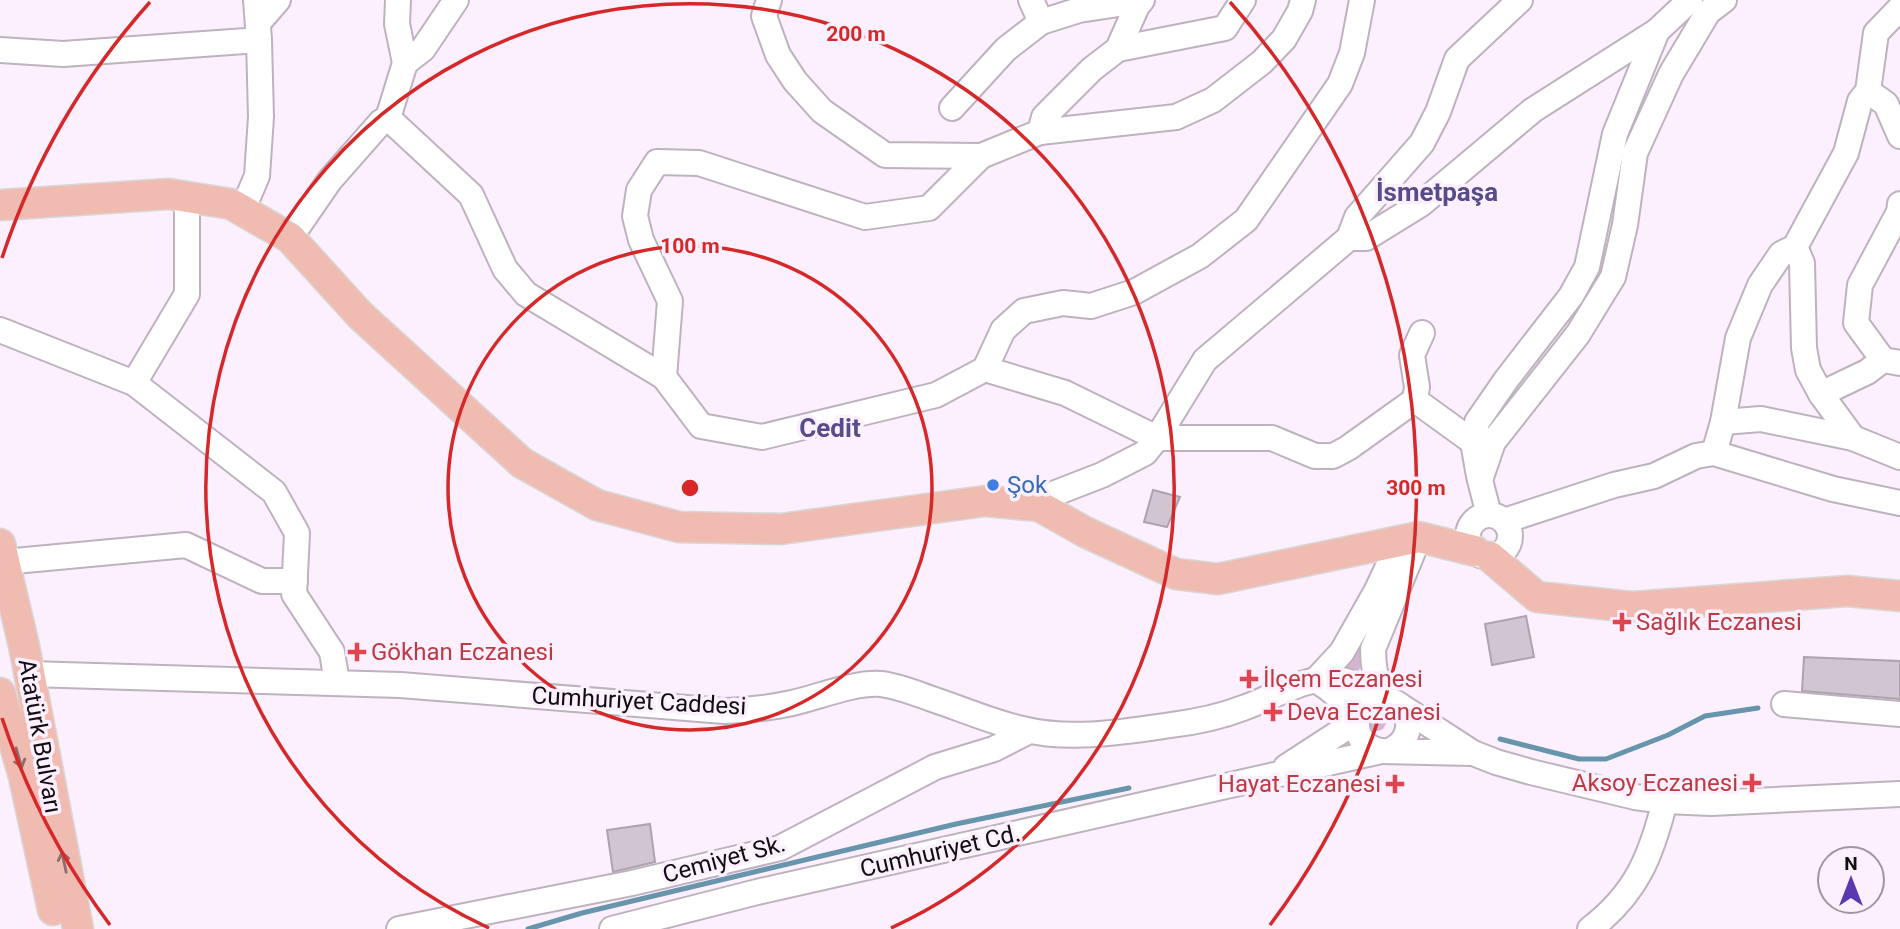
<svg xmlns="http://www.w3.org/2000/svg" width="1900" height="929" font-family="Roboto,sans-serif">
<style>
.green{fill:#d2b6d4}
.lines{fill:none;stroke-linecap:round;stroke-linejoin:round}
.stream{stroke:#6795ac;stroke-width:5}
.building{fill:#d1c5d2;stroke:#aea2af;stroke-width:2}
.minor-casing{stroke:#beb2bf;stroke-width:28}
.major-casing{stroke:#d9d8d9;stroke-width:33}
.minor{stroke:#fff;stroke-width:24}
.major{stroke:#f0bcb2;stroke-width:30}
.oneway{stroke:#8c6d6a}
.ring{fill:none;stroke:#d62828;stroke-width:3.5}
.shop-dot{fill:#3f7fe0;stroke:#fdf0fe;stroke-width:2.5}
.health-dot{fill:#e0444e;stroke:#fdf0fe;stroke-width:2.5}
.labels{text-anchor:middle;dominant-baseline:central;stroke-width:7;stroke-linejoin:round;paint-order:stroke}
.shop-label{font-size:24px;fill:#366cbe;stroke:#fdf0fe;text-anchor:start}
.health-label{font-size:24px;fill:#be3a42;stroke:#fdf0fe;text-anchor:start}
.street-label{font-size:24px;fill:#110d11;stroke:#fdf0fe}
.neighbourhood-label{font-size:26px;font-weight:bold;fill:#574c8a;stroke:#fdf0fe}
.centre{fill:#d62828;stroke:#fdf0fe;stroke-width:3.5}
.ring-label{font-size:21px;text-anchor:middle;font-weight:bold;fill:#d62828;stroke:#fdf0fe;stroke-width:7;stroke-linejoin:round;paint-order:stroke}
</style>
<rect width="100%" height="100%" fill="#fdf0fe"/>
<g class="green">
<polygon points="1401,552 1369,637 1358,674 1346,669"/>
<circle cx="1377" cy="722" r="9"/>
</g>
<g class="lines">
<g class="stream">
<polyline points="1500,739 1579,759 1606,759 1668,735 1705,716 1758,708"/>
<polyline points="528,929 582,913 956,824 1129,788"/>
</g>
</g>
<g class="building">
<polygon points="1153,490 1180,497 1167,527 1144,522"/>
<polygon points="1526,616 1534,657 1492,665 1485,624"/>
<polygon points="1804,657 1900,661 1900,699 1802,691"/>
<polygon points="650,824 655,862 613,872 607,830"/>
</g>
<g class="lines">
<defs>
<g id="minor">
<polyline points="769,0 764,16 778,55 795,81 822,111 885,155 981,156 1040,132 1176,117 1213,100 1262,62 1284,39 1300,11 1303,0"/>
<polyline points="1031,0 1041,22"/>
<polyline points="258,23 278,0"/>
<polyline points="1118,49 1137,6 1142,0"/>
<polyline points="0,50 63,54 259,40"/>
<polyline points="405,63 423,49 456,0"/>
<polyline points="1868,91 1886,104 1900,136"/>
<polyline points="952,108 1006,49 1041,22 1079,10 1125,3 1137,6"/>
<polyline points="388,118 471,195 505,269 526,294 664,377 701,426 762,437 936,395 985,369 1003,330 1024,311 1063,303 1091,306 1134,292 1200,256 1246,220 1340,84 1352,53 1362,0"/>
<polyline points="1040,132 1044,117 1092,69 1118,49 1225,28 1243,0"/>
<polyline points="1900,204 1899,212 1860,285 1856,323 1883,360 1900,363"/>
<polyline points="242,211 257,176 261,117 259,40 256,0"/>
<polyline points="290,238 330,180 381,122 388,118 405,63 397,24 398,0"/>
<polyline points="1349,238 1366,238 1421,204 1533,110 1657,31"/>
<polyline points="1795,247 1802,263 1804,348 1808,370 1821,394 1853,438"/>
<polyline points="0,330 134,383 274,492 297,533 294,594 332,652 337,683"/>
<polyline points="985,369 1065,393 1157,438 1272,438 1315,456 1333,456 1348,448 1415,400 1473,442"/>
<polyline points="664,377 670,301 641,240 635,216 639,190 657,162 699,163 865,217 929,208 981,156"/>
<polyline points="134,383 187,294 187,208"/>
<polyline points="1821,394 1867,372 1883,360"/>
<polyline points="1415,400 1417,387 1412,355 1422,333"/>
<polyline points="1723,422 1761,419 1853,438 1900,457"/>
<polyline points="1714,453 1723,422 1738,338 1760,285 1781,254 1795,247 1846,153 1860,101 1868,91 1876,33 1900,8"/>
<polyline points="1479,476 1473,442 1477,422 1506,380 1571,296 1587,267 1615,134 1657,31 1690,0"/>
<polyline points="1039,506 1053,494 1102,475 1145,453 1157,438 1205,360 1349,238 1357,217 1422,143 1438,112 1457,59 1520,0"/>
<polyline points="1489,515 1480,480 1493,442 1578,334 1613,277 1625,225 1635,153 1671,74 1708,12 1724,0"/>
<circle cx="1489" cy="536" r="21"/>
<polyline points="1504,521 1614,485 1654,476 1696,456 1714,453 1833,489 1900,503"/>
<polyline points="4,562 186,545 262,581 295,581"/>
<path d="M29 674 400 685 724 711C747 710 770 708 792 703 819 697 854 682 881 684 898 686 915 693 932 699 962 709 992 722 1022 729 1070 741 1123 732 1171 725 1195 722 1220 717 1243 708 1274 698 1314 669 1349 682 1359 685 1367 694 1374 701"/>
<polyline points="1316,680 1342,652 1376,592 1400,541"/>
<polyline points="1316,680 1329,689 1359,715"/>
<path d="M1383 699C1376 683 1373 668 1373 649L1419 537"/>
<polyline points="1784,704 1900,714"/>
<polyline points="1399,705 1473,753 1496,762 1531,772 1635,797 1665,801 1711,803 1900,794"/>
<path d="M1389 751C1420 738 1411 697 1380 700 1349 702 1349 746 1381 751L1472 753"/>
<polyline points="1286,767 1346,728 1357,723"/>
<polyline points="399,929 632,883 780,848 935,767 994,749 1029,731"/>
<polyline points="612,929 757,892 1381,751"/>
<path d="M1590 929C1637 893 1651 856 1665 801"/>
</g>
<g id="major">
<polyline points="0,205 169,194 231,204 290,238 360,315 522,463 597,505 679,527 781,529 985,501 1039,506 1085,532 1176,574 1218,579 1419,537 1475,551"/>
<polyline points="0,544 24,646 78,929"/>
<polyline points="1490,557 1537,597 1632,607 1847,591 1900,596"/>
<polyline points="0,693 24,777 53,910"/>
</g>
</defs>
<use href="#minor" class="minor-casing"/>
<use href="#major" class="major-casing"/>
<use href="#minor" class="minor"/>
<use href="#major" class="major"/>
</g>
<defs><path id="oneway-shaft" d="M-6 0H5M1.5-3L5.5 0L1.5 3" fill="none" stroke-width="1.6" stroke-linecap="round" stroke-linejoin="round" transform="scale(1.75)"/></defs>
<g class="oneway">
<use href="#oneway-shaft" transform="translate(19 758) rotate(74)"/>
<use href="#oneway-shaft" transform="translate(64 862) rotate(-102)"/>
</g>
<g class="ring">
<circle cx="690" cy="488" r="242"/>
<path d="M489 928A484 484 0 1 1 891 928"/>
<path d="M110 925A726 726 0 0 1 2 718M2 258A726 726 0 0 1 150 2M1230 2A726 726 0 0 1 1270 925"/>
</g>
<circle class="shop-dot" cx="993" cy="485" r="7"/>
<g class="health-dot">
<path d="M1618.5 611.5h7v7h7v7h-7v7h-7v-7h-7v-7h7z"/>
<path d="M353.5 641.5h7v7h7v7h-7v7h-7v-7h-7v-7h7z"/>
<path d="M1245.5 668.5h7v7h7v7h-7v7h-7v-7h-7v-7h7z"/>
<path d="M1269.5 701.5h7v7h7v7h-7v7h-7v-7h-7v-7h7z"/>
<path d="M1748.5 772.5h7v7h7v7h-7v7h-7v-7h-7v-7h7z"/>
<path d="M1391.5 773.5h7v7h7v7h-7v7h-7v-7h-7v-7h7z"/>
</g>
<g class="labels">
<g class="shop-label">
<text x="1007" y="485">Şok</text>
</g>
<g class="health-label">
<text x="1636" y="622">Sağlık Eczanesi</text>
<text x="371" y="652">Gökhan Eczanesi</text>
<text x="1263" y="679">İlçem Eczanesi</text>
<text x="1287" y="712">Deva Eczanesi</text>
<text x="1738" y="783" text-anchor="end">Aksoy Eczanesi</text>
<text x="1381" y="784" text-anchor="end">Hayat Eczanesi</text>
</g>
<g class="street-label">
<text transform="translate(639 701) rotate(3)">Cumhuriyet Caddesi</text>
<text transform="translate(40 736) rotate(80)">Atatürk Bulvarı</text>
<text transform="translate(940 851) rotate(-13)">Cumhuriyet Cd.</text>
<text transform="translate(724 859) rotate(-15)">Cemiyet Sk.</text>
</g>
<g class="neighbourhood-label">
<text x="1437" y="192">İsmetpaşa</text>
<text x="830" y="428">Cedit</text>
</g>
</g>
<circle cx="690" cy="488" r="10" class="centre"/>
<g class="ring-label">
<text x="856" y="41">200 m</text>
<text x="690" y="253">100 m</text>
<text x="1416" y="495">300 m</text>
</g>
<g transform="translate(1851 880)"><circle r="33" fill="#fdf0fe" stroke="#9f959f" stroke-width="2"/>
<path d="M0-5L12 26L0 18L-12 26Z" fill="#5a38b0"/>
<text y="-10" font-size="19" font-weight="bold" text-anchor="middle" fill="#110d11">N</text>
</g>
</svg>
